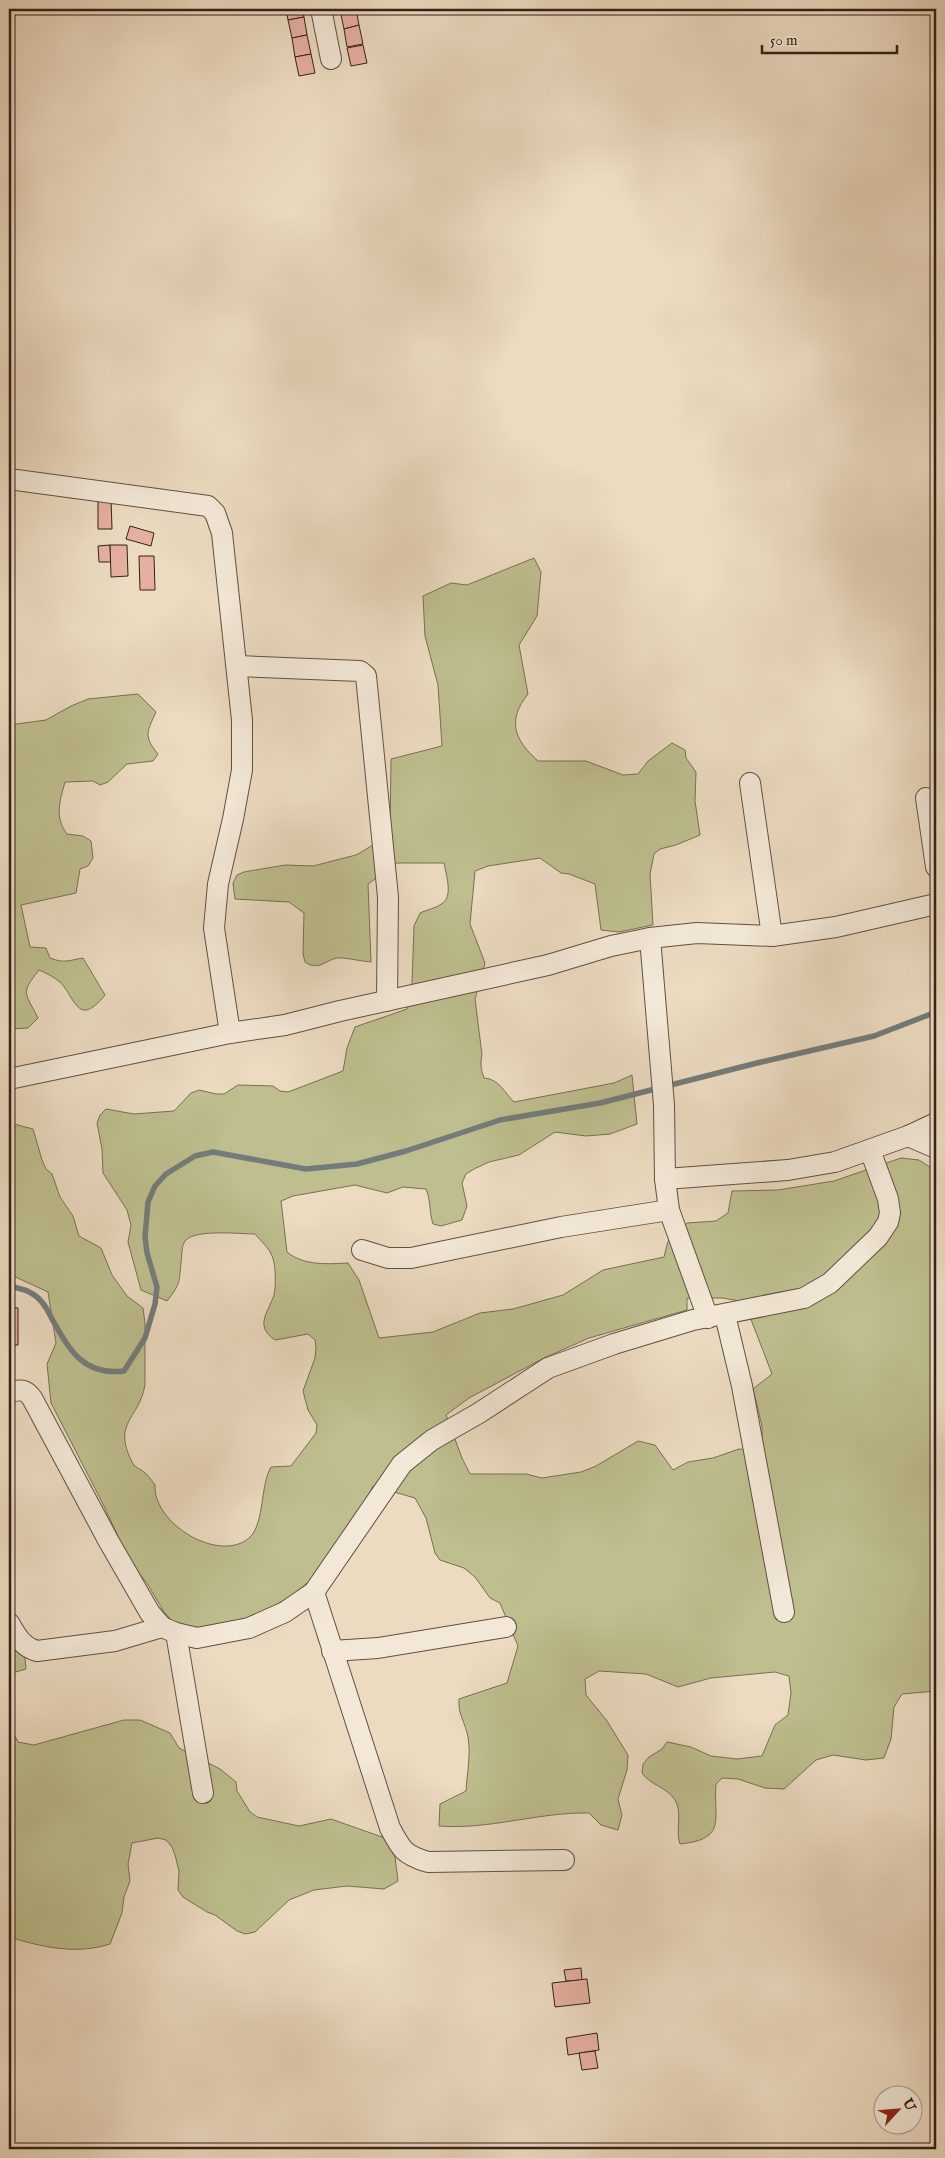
<svg xmlns="http://www.w3.org/2000/svg" width="945" height="2158" font-family="'IM FELL English',serif">
<style>
.green{fill:#bebe8e;stroke:#787053;fill-rule:evenodd}
.lines{fill:none;stroke-linecap:round;stroke-linejoin:round}
.stream{stroke:#737c7b;stroke-width:5.5}
.building{fill:#e6b0a1;stroke:#332118}
.minor-casing{stroke:#615042;stroke-width:22}
.minor{stroke:#f3e8d7;stroke-width:20}
</style>
<rect width="100%" height="100%" fill="#ecdbc1"/>
<filter id="stains"><feTurbulence type="fractalNoise" baseFrequency=".004" numOctaves="4"/><feColorMatrix values="0 0 0 0 .2 0 0 0 0 .09 0 0 0 0 .02 0 0 0 .5 -.17"/></filter>
<radialGradient id="worn" r=".72"><stop offset=".6" stop-color="#630" stop-opacity="0"/><stop offset="1" stop-color="#630" stop-opacity=".3"/></radialGradient>
<g class="green">
<path d="M534 558 541 572 537 616 519 645 528 694C507 720 514 740 538 761H586L623 775 638 774 648 761 672 743 685 750 686 758 696 772 695 801 700 835 676 845 660 849 654 854 650 874 653 925 619 932 601 930 595 884 569 874 561 873 540 858 488 866 475 871 470 924 485 963 475 999 482 1055C480 1064 481 1070 484 1078 499 1079 504 1092 514 1102L614 1083 632 1075 637 1124 610 1134 586 1136 555 1132 519 1155 489 1162 474 1169 466 1174 462 1183 467 1206 462 1220 441 1226 433 1224C429 1212 431 1200 426 1189L403 1187 387 1193 355 1185 293 1196 281 1201 287 1252C304 1266 328 1264 348 1263L359 1280 379 1338 433 1332 480 1313 513 1309 563 1295 603 1270 664 1257 668 1241 687 1223 716 1221 728 1213 732 1191 778 1190 834 1181 901 1158 919 1160 936 1171V1691L902 1694 894 1707 891 1739 884 1758 866 1760 833 1755 816 1760 784 1789 765 1788 738 1779 722 1778 716 1784C713 1819 728 1839 680 1844 675 1830 683 1813 675 1800 667 1787 650 1785 642 1773L643 1764 649 1757 662 1749 667 1742 691 1747 711 1756 737 1759 762 1756 775 1725 788 1715 791 1693 789 1676 775 1672 711 1678 678 1687 646 1674 599 1671 585 1679 586 1695 607 1721 628 1755 627 1770 618 1799 622 1815 618 1830 601 1825 589 1813C538 1812 490 1830 439 1826L440 1804 466 1791C467 1774 471 1754 468 1737 465 1721 458 1716 459 1699L507 1683 518 1646 500 1603 490 1598 475 1577 464 1568 440 1560 435 1553 426 1518 415 1498 373 1486 347 1539 321 1570 295 1594 242 1624 207 1634 177 1626 164 1612 147 1583 131 1564 101 1500 51 1403 47 1364 56 1343 48 1292 9 1274V1124H14L33 1129 42 1160 46 1169 52 1174 60 1197 73 1216 79 1236 101 1248 112 1275 127 1296 143 1308 145 1323V1385C139 1420 111 1422 133 1464 136 1468 141 1469 145 1473 149 1476 152 1481 155 1485 153 1522 213 1560 245 1541 266 1529 259 1487 271 1467L291 1466 316 1433 317 1425 308 1410 303 1391 315 1358 316 1348 315 1340 308 1334 275 1340C254 1326 268 1313 274 1295 276 1287 276 1264 272 1256 269 1248 261 1241 255 1234 240 1234 197 1229 186 1240 181 1245 182 1256 181 1263 179 1284 180 1284 167 1301L141 1290 128 1242 131 1225 127 1210 103 1173 102 1149 97 1123 100 1115 106 1109 134 1114 174 1111 191 1093 199 1090 216 1094H224L238 1085 273 1086 280 1091 288 1092 343 1071 347 1048 355 1027 407 1009 412 983 414 926 420 913C426 910 437 908 443 903 453 895 446 874 444 863H397L368 884 371 962C361 961 352 959 343 958 327 956 321 973 305 962L303 954 304 913 289 902 235 899 233 883 237 875 244 872 285 865 313 866 356 855 390 835 391 759 442 746 438 685 425 636 423 596 451 583 467 585ZM687 1298H722L740 1301 752 1322 772 1374 753 1389 762 1426V1451L739 1449 713 1458 688 1462 673 1470 655 1445 638 1441 596 1466 581 1472 542 1478 526 1474H470L462 1458 446 1415 469 1398 544 1358 589 1338 687 1310Z"/>
<path d="M138 694 156 712C147 732 143 736 158 754L153 761 127 764 108 782 100 785 93 781 65 782C60 800 54 817 67 834L83 836 91 841 93 858 88 866 80 869 76 893 21 905 30 947 46 948 50 958C65 964 69 960 83 958L105 995C78 1028 76 999 60 982 54 977 46 973 39 970 20 994 25 992 38 1018L28 1028 9 1029V725L46 720 71 706 88 699Z"/>
<polygon points="22,1627 26,1669 9,1674 9,1629"/>
<path d="M124 1720H140L170 1733 179 1748 220 1769 236 1782 237 1791 250 1812 257 1817 299 1826 331 1819 385 1838 395 1857 398 1881 384 1889 347 1886 314 1890 289 1900 255 1932 245 1934 237 1931 215 1915 207 1912 183 1897 178 1890 179 1871 175 1855 172 1847 166 1840 158 1838 132 1843 128 1864 130 1881 124 1897 122 1913 110 1944C76 1955 42 1947 9 1937V1724L18 1742 34 1745Z"/>
</g>
<g class="lines">
<path class="stream" d="M9 1286C16 1288 25 1289 31 1293 41 1298 48 1310 52 1319 70 1351 84 1376 124 1371L145 1338 155 1304 157 1287 147 1253 145 1237 148 1202 155 1186 166 1174 195 1156 213 1152 306 1169 357 1164 406 1151 500 1120 600 1103 757 1063 874 1036 936 1012"/>
</g>
<g class="building">
<polygon points="286,9 302,9 304,17 288,20"/>
<polygon points="356,9 359,25 344,29 340,10"/>
<polygon points="304,17 307,35 292,38 288,20"/>
<polygon points="359,25 363,44 347,47 344,29"/>
<polygon points="307,35 311,54 295,57 292,38"/>
<polygon points="363,45 367,63 351,66 347,48"/>
<polygon points="311,54 315,73 299,76 295,57"/>
<polygon points="98,499 111,499 112,529 98,529"/>
<polygon points="130,526 154,533 151,546 126,539"/>
<polygon points="110,545 111,562 99,562 98,546"/>
<polygon points="110,545 127,545 128,576 111,577"/>
<polygon points="139,556 154,556 155,590 140,590"/>
<polygon points="9,1307 18,1308 18,1345 9,1345"/>
<polygon points="581,1968 582,1980 566,1981 564,1970"/>
<polygon points="587,1979 590,2003 555,2007 552,1983"/>
<polygon points="597,2033 599,2050 568,2055 566,2038"/>
<polygon points="595,2051 598,2068 582,2070 579,2053"/>
</g>
<g class="lines">
<defs>
<g id="minor">
<polyline points="321,9 331,59"/>
<polyline points="9,479 208,506 215,513 222,533 242,720 242,770 233,819 218,884 214,928 230,1033"/>
<polyline points="237,666 360,671 366,676 388,897 387,1001"/>
<polyline points="750,783 772,936"/>
<polyline points="926,798 936,867"/>
<polyline points="650,938 664,1105 665,1179 669,1210 708,1318"/>
<polyline points="9,1079 230,1033 285,1025 340,1011 548,965 611,946 650,938 697,933 772,936 836,927 936,904"/>
<polyline points="908,1136 936,1148"/>
<polyline points="665,1179 788,1170 835,1162 908,1136 936,1123"/>
<polyline points="362,1250 388,1258 411,1258 561,1227 669,1210"/>
<polyline points="725,1315 742,1386 784,1612"/>
<path d="M9 1392C20 1390 25 1388 32 1398L108 1540 150 1613 162 1627 176 1633 197 1638 249 1628 285 1612 314 1592 402 1464 432 1440 479 1413 548 1368 614 1344 693 1320 804 1298 830 1283 878 1237 888 1222 890 1213 888 1199 870 1150"/>
<path d="M314 1592 390 1828C401 1849 404 1855 428 1862L564 1860"/>
<path d="M9 1623C17 1636 22 1647 37 1651L115 1641 162 1627"/>
<polyline points="176,1633 203,1793"/>
<polyline points="332,1651 378,1648 506,1627"/>
</g>
</defs>
<use href="#minor" class="minor-casing"/>
<use href="#minor" class="minor"/>
</g>
<rect width="945" height="2158" fill="none" stroke="#ecdbc1" stroke-width="30"/>
<rect x="10" y="10" width="925" height="2138" fill="none" stroke="#332118" stroke-width="2.5"/>
<rect x="15" y="15" width="915" height="2128" fill="none" stroke="#332118"/>
<g transform="translate(898 2110) rotate(64)"><circle r="24" fill="#f3e8d7" stroke="#a6988b"/>
<path d="M0-4L9 19L0 12L-9 19Z" fill="#8f2418"/>
<text y="-8" font-size="14" font-weight="bold" text-anchor="middle" fill="#332118">U</text>
</g>
<path d="M762 45v8h135v-8" fill="none" stroke="#332118" stroke-width="2.5"/>
<text x="770" y="45" font-size="15" fill="#332118" stroke="#f3e8d7" stroke-width="4" paint-order="stroke">50 m</text>
<rect width="100%" height="100%" filter="url(#stains)"/>
<rect width="100%" height="100%" fill="url(#worn)"/>
</svg>
